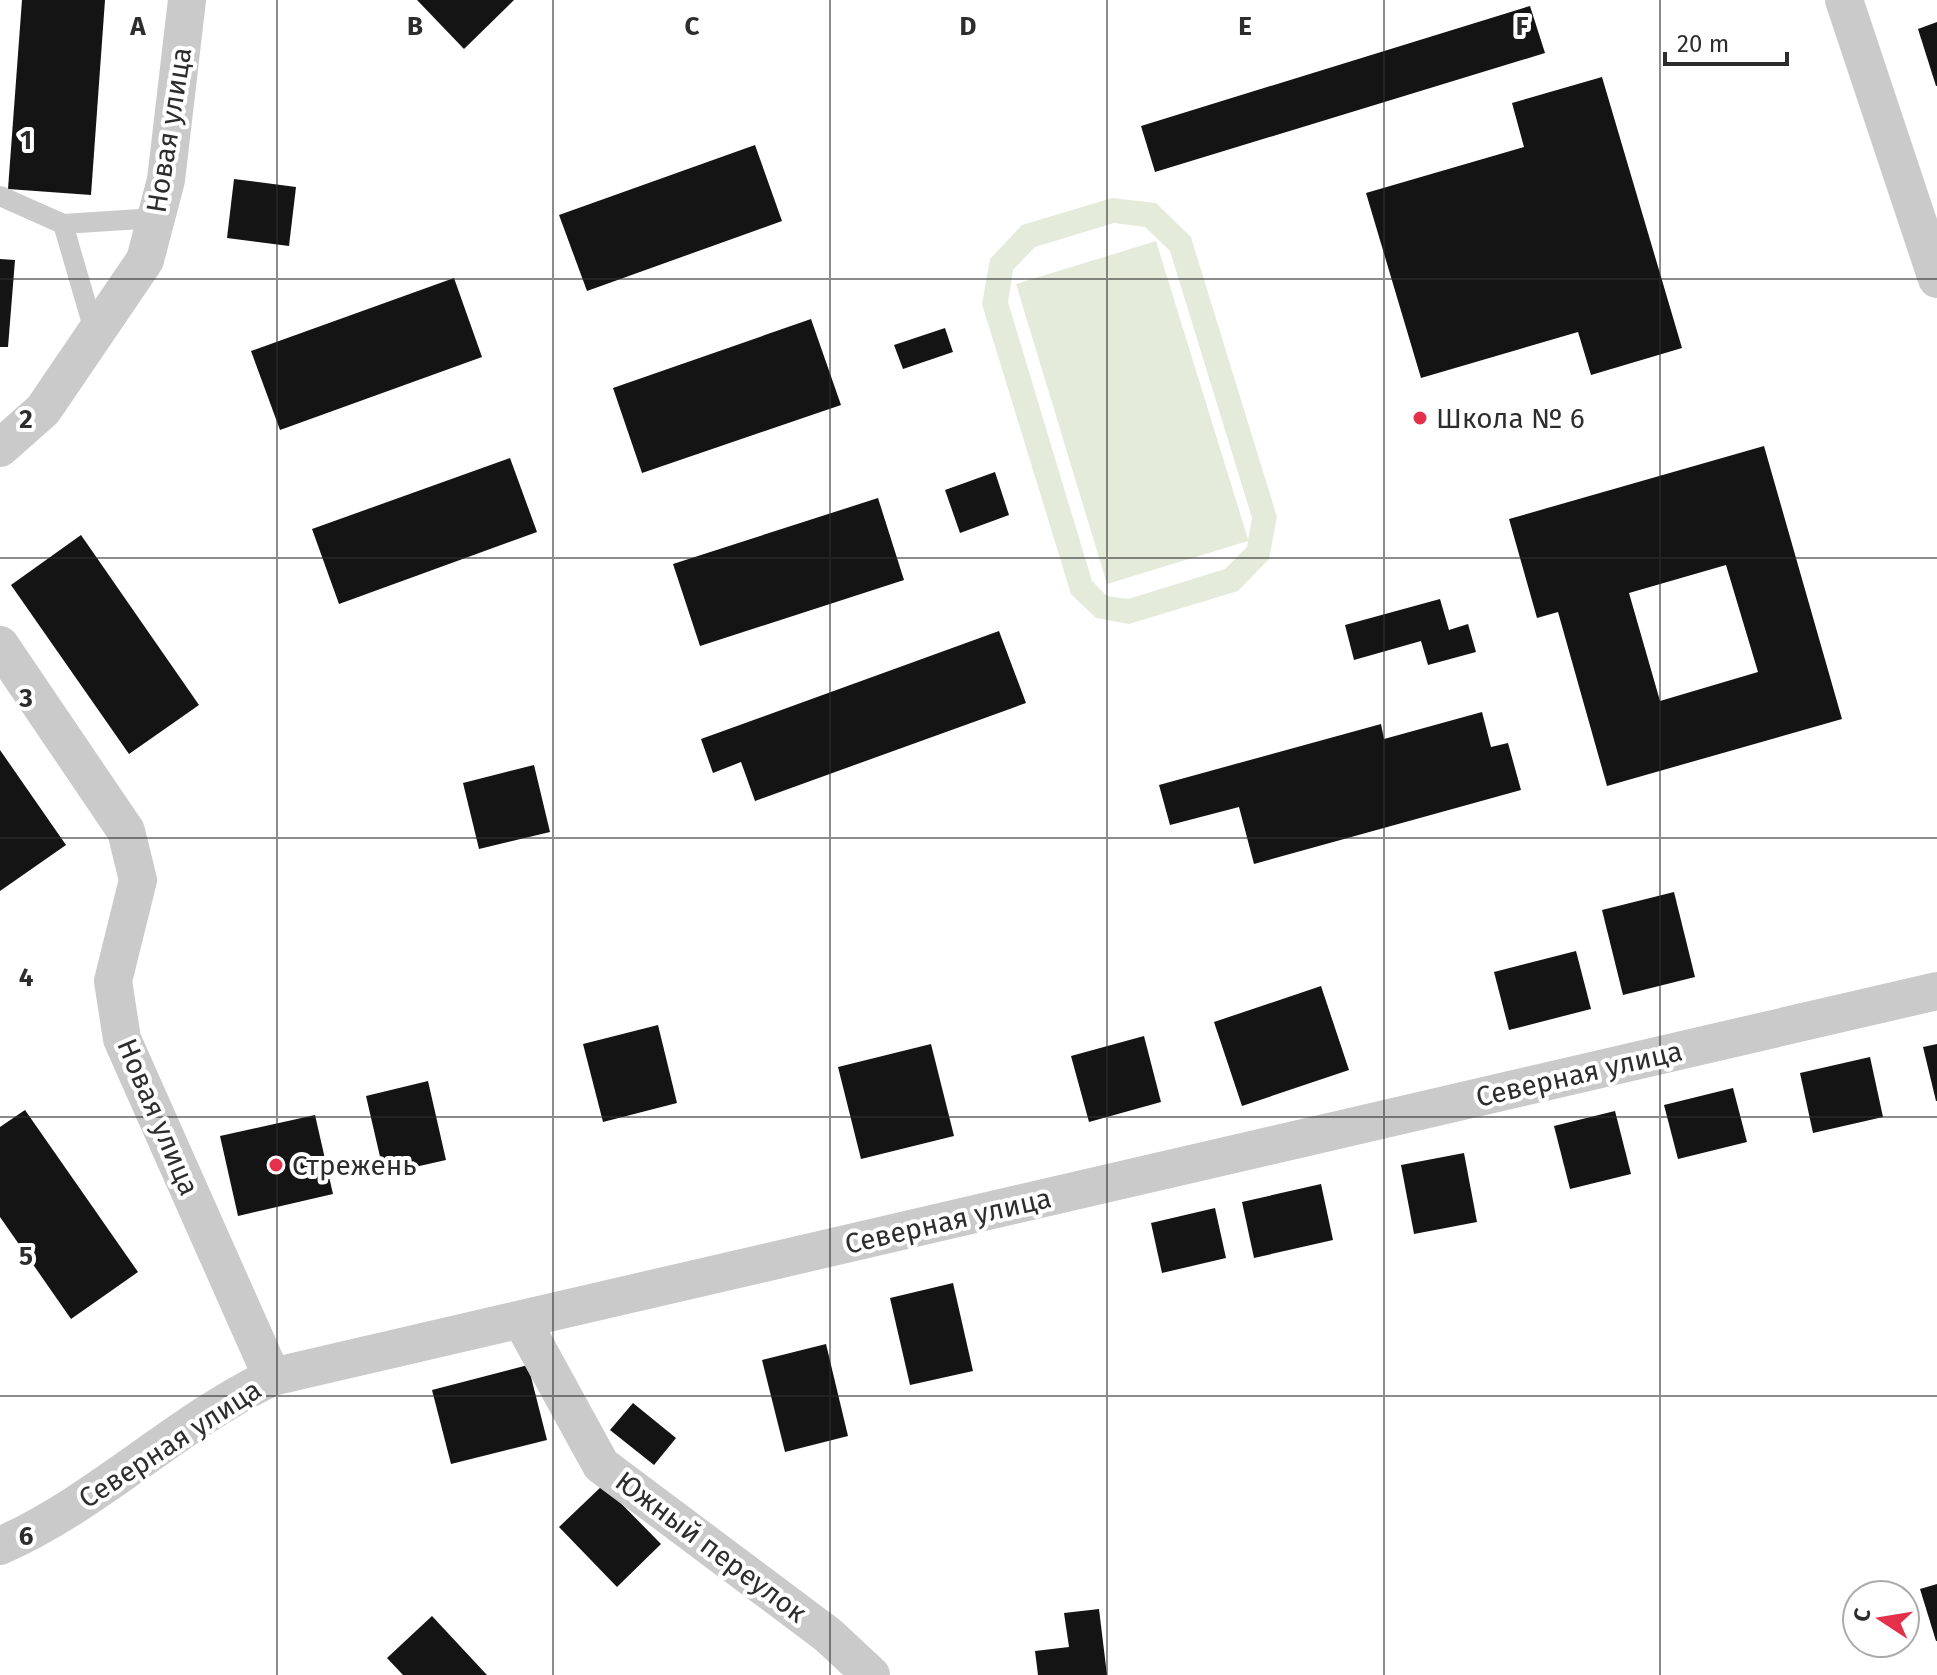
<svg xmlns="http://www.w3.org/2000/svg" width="1937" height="1675" font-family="'Fira Sans',sans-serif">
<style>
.green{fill:#e5ebdb;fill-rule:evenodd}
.building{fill:#141414;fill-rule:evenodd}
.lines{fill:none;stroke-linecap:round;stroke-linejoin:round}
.service{stroke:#cacaca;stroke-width:20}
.minor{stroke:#cacaca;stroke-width:38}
.grid{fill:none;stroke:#2d2d2d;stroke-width:2;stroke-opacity:0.55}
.poi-dot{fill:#e4304a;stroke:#fff;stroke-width:3}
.labels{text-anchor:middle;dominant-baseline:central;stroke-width:8;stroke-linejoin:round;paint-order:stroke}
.street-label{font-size:28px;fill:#2d2d2d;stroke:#fff}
.poi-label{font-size:28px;fill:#2d2d2d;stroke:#fff;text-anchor:start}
.grid-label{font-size:26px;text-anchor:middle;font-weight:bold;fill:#2d2d2d;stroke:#fff;stroke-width:8;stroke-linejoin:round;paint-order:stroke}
</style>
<rect width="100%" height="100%" fill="#fff"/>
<path class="green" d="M1112 198 1156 203 1191 237 1277 517 1269 559 1238 591 1129 624 1096 618 1071 594 982 304 990 259 1022 225ZM1114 223 1145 227 1170 251 1252 518 1248 539 1156 241 1016 284 1107 584 1248 541 1247 547 1225 569 1128 599 1107 596 1092 581 1008 302 1013 270 1035 247Z"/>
<g class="building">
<polygon points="22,0 105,0 91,195 8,189"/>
<polygon points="417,0 514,0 464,49"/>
<polygon points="1530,6 1545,53 1155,172 1141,126"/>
<polygon points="1937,22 1937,86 1936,86 1918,29"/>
<polygon points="1602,77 1682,348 1591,375 1578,332 1421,378 1366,193 1524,147 1512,103"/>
<polygon points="755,145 782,221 587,291 559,215"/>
<polygon points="234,179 296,187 289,246 227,238"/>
<polygon points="0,259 15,260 8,347 0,347"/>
<polygon points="454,278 482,357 280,430 251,351"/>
<polygon points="811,319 841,405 642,473 613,388"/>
<polygon points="945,328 953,352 903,369 894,345"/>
<path d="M1764 446 1842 719 1607 786 1558 612 1537 618 1509 519ZM1726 565 1758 672 1660 701 1629 593Z"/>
<polygon points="510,458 537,532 339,604 312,529"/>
<polygon points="995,472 1009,515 960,533 945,490"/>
<polygon points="878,498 904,580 700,646 673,564"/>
<polygon points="81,535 199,705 129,754 11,585"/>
<polygon points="1440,599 1449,630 1468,624 1476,652 1428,665 1421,641 1354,660 1345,625"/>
<polygon points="999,631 1026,703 755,801 741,762 713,773 701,739"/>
<polygon points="1482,712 1491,747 1508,743 1521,790 1254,864 1239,807 1170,825 1159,785 1381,724 1384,739"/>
<polygon points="0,750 66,845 0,891"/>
<polygon points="534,765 550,832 479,849 463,783"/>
<polygon points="1674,892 1695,977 1623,995 1602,910"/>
<polygon points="1576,951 1591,1009 1509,1030 1494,972"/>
<polygon points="1321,986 1349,1070 1242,1106 1214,1022"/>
<polygon points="658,1025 677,1103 603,1122 583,1044"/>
<polygon points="1144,1036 1161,1102 1089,1122 1071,1056"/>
<polygon points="931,1044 954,1136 861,1159 838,1067"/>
<polygon points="1937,1044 1937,1101 1936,1101 1923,1047"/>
<polygon points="1870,1057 1883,1117 1813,1133 1800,1073"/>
<polygon points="428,1081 446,1160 384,1174 366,1096"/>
<polygon points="1733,1088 1747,1142 1678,1159 1664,1105"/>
<polygon points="25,1110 138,1272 71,1319 0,1217 0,1127"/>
<polygon points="1615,1111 1631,1174 1570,1189 1554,1126"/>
<polygon points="315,1115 333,1194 238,1216 220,1136"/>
<polygon points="1464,1153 1477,1222 1414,1234 1401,1165"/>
<polygon points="1321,1184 1333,1240 1254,1258 1242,1202"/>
<polygon points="1215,1208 1226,1258 1162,1273 1151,1223"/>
<polygon points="953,1283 973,1371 910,1385 890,1298"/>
<polygon points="826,1344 848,1436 785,1452 762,1360"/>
<polygon points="528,1365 547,1440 451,1464 432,1390"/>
<polygon points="633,1403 676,1438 654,1465 610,1430"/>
<polygon points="603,1485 661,1544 617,1587 559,1527"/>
<polygon points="1937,1584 1937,1641 1936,1641 1920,1589"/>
<polygon points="1099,1609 1107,1675 1038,1675 1035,1651 1069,1647 1064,1613"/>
<polygon points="432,1616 487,1675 403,1675 387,1658"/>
</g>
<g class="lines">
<g class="service">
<polyline points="0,196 63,224 156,218"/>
<polyline points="63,224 95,334"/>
</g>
<g class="minor">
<polyline points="1844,0 1937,279"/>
<polyline points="0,448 43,410 145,260 166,180 187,0"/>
<polyline points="0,645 126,831 138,880 113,981 122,1039 272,1377"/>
<polyline points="522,1321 601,1465 828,1635 871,1675"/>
<path d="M0 1546C99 1502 176 1423 272 1377L1937 991"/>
</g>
</g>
<path class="grid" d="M277 0V1675M553 0V1675M830 0V1675M1107 0V1675M1384 0V1675M1660 0V1675M0 279H1937M0 558H1937M0 838H1937M0 1117H1937M0 1396H1937"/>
<g class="poi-dot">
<circle cx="1420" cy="418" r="8"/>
<circle cx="276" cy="1165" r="8"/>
</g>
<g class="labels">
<g class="street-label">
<text transform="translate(169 130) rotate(-81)">Новая улица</text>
<text transform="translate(1579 1074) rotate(-13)">Северная улица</text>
<text transform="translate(158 1117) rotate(67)">Новая улица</text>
<text transform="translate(948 1221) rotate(-13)">Северная улица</text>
<text transform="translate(170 1444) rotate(-33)">Северная улица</text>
<text transform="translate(711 1547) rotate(37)">Южный переулок</text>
</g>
<g class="poi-label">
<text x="1436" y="418">Школа № 6</text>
<text x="292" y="1165">Стрежень</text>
</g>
</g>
<g class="grid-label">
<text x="138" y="35">A</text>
<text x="415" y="35">B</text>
<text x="692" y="35">C</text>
<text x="968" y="35">D</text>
<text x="1245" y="35">E</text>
<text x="1522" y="35">F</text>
<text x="26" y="149">1</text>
<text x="26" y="428">2</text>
<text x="26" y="707">3</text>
<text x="26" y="986">4</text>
<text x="26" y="1265">5</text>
<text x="26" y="1545">6</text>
</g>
<g transform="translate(1881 1619) rotate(282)"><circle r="38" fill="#ffffff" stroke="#ababab" stroke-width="2"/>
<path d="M0-6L14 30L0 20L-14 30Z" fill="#e4304a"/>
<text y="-12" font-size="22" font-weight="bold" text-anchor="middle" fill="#2d2d2d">С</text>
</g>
<path d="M1665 52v12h122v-12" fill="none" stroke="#2d2d2d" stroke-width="4"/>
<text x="1677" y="52" font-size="24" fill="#2d2d2d" stroke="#ffffff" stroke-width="6" paint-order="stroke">20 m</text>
</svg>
